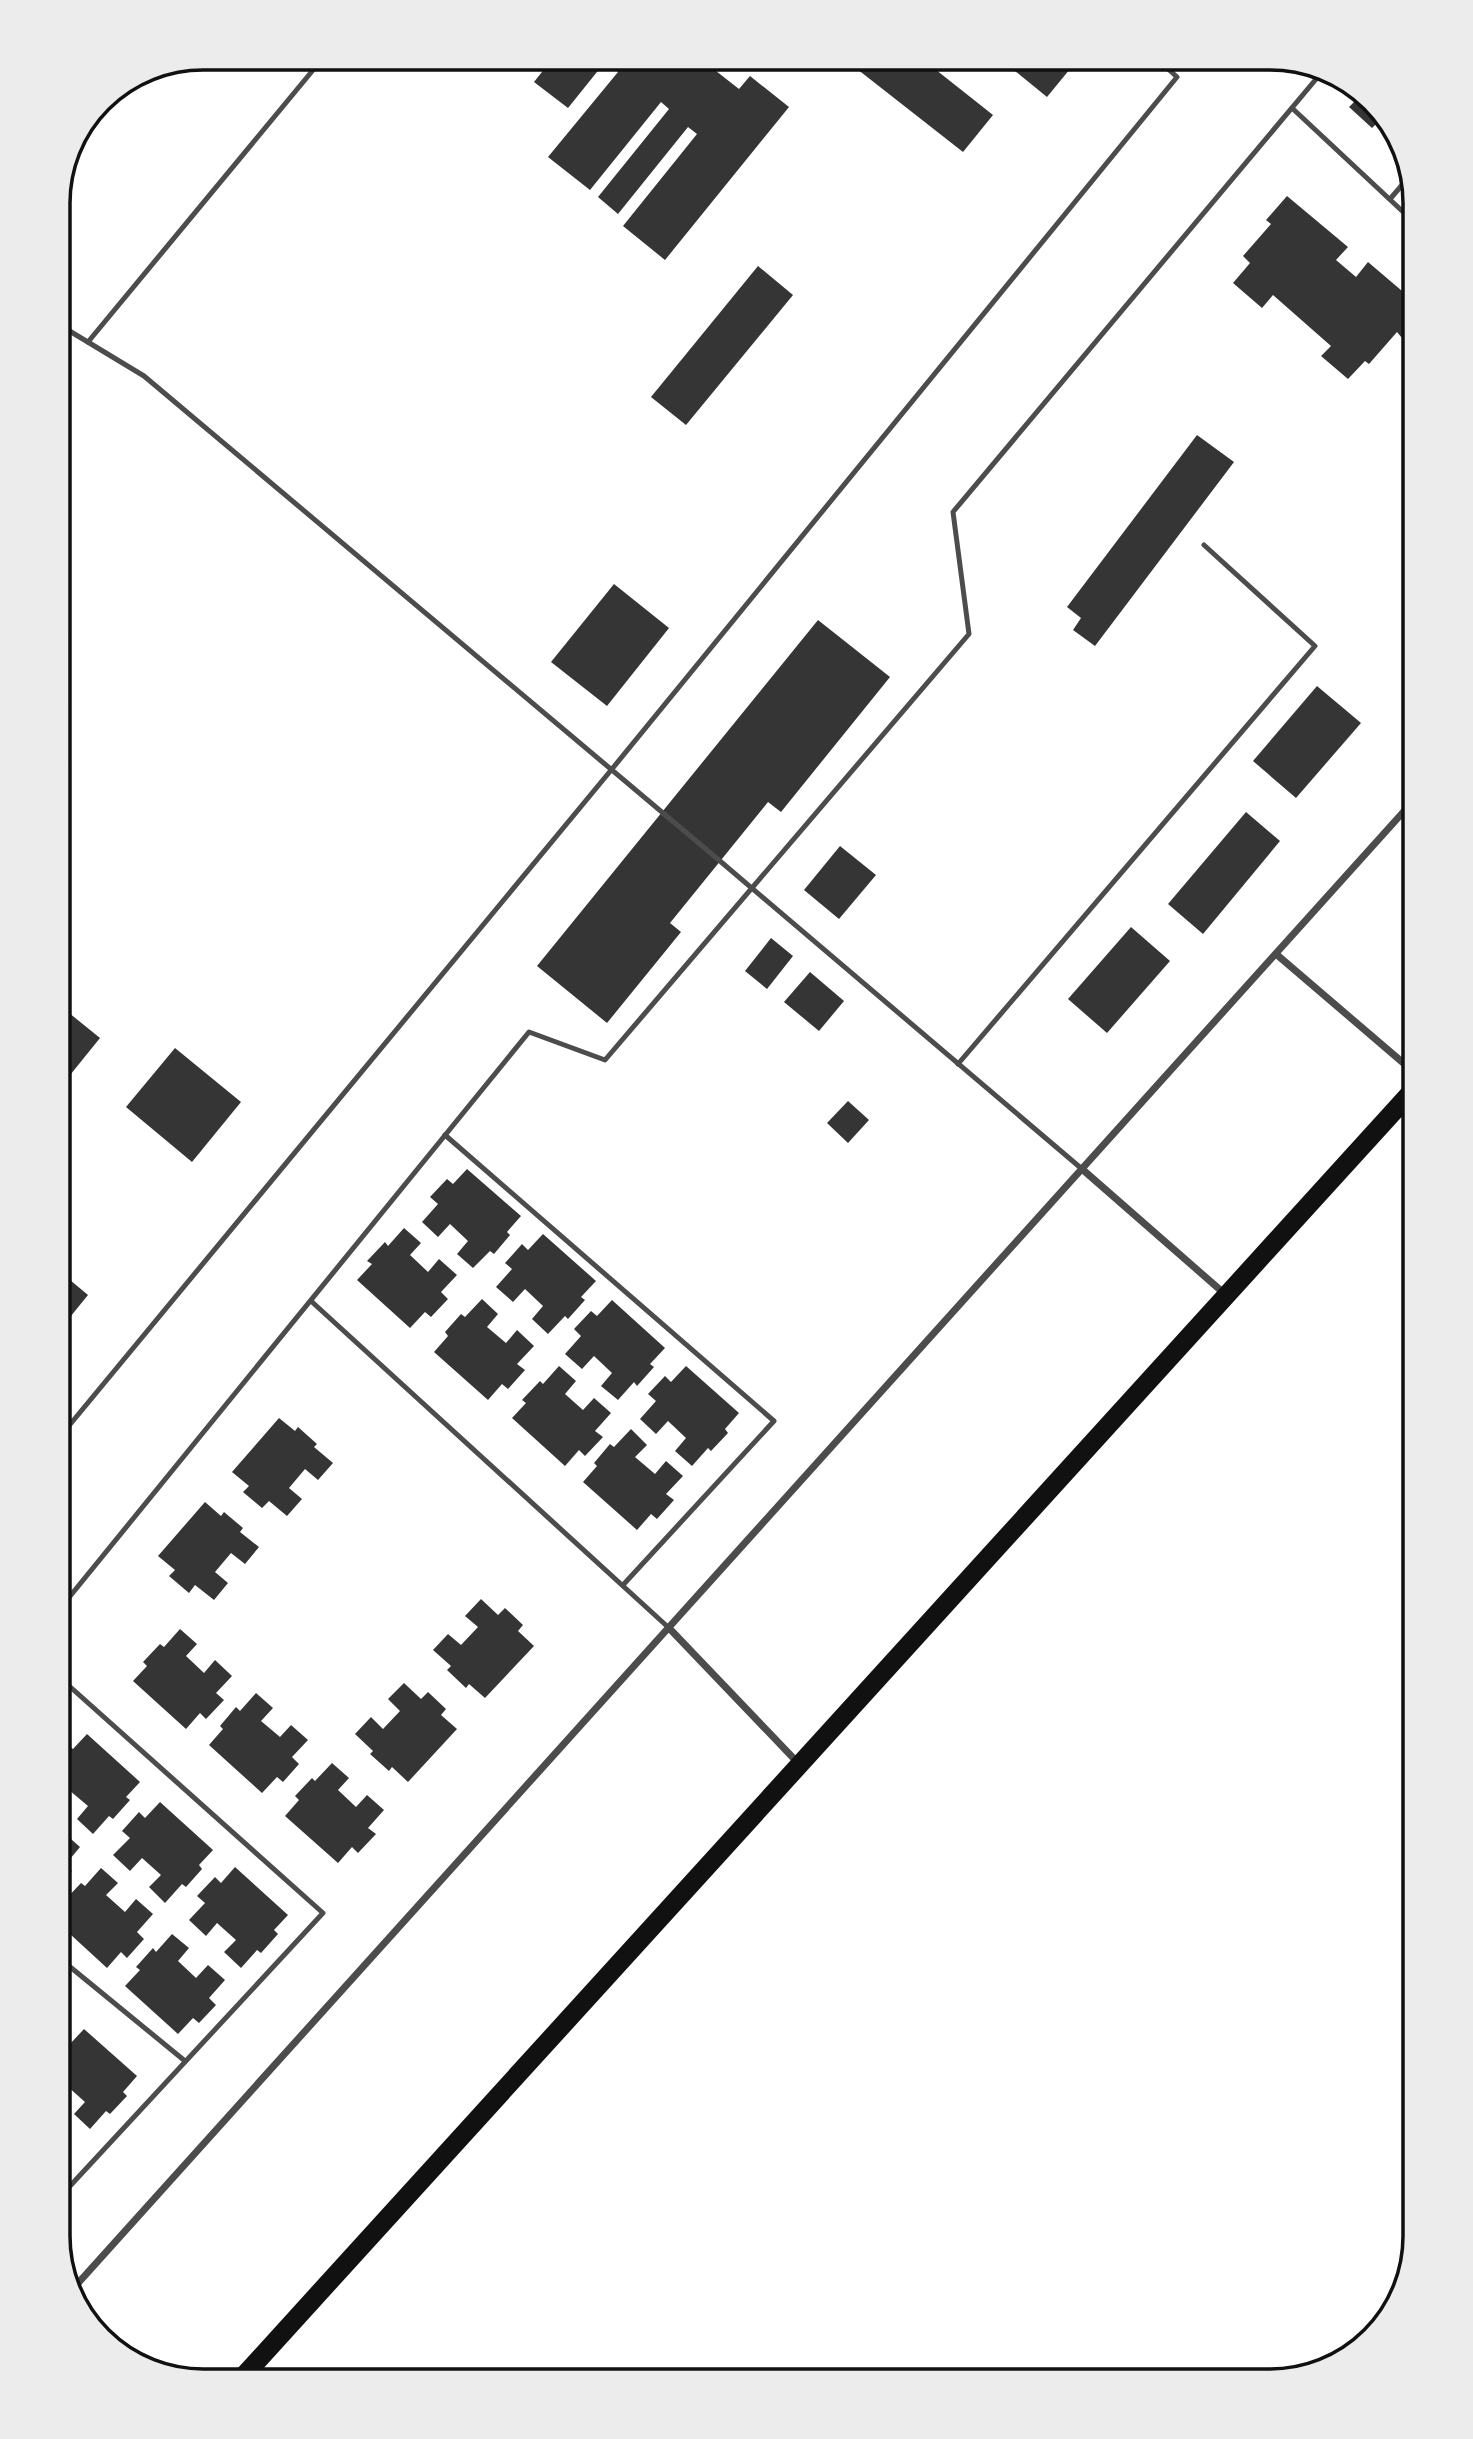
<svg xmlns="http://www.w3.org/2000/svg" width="1473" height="2439" font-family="Raleway,sans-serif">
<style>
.building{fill:#353535}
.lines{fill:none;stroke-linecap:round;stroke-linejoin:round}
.service{stroke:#4c4c4c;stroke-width:5}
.minor{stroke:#4c4c4c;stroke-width:7}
.trunk{stroke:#111;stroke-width:19}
.rim{fill:none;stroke:#111;stroke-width:3.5}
</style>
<rect width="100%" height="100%" fill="#fff"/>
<g class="building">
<polygon points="553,58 703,58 702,60 739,89 750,76 789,107 665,260 623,226 697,134 688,127 618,214 598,197 669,109 661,102 590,190 548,157 618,72 605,62 568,108 534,82"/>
<polygon points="843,58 921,58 993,115 963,152"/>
<polygon points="999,58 1079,58 1047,97"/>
<polygon points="1357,89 1400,139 1401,143 1378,122 1372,128 1349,107 1355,101 1350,96"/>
<polygon points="1287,196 1348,247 1336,260 1356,277 1368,262 1415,302 1415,323 1402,338 1397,332 1369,364 1365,361 1348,379 1321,356 1331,346 1273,295 1262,308 1233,283 1250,263 1243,256 1271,224 1266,220"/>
<polygon points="758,266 793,295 686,425 651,397"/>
<polygon points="1197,435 1234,462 1095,646 1073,630 1081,618 1067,607"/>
<polygon points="614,584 669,628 607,706 551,662"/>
<polygon points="818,620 890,677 781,812 768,802 670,923 681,932 607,1023 537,966"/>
<polygon points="1317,686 1361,723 1296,798 1253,761"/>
<polygon points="1246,812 1280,841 1203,934 1168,904"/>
<polygon points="840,846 876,875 839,919 804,890"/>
<polygon points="1131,927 1170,961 1107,1033 1068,999"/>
<polygon points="771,938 793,956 767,989 745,971"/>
<polygon points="810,972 844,1001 819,1031 784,1002"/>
<polygon points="58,1004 100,1038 58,1090"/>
<polygon points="175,1048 241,1102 192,1162 126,1107"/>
<polygon points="848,1101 869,1120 848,1143 827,1123"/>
<polygon points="467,1169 521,1216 507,1232 510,1235 494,1254 490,1251 473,1268 457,1254 468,1241 450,1224 438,1237 422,1222 438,1204 430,1197 447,1179 453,1184"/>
<polygon points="404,1228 421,1243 410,1255 428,1272 439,1259 457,1275 441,1292 448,1299 431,1317 425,1312 410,1328 357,1280 372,1264 367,1261 385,1242 388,1246"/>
<polygon points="543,1234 596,1281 581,1297 585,1300 568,1319 565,1316 548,1334 532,1319 543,1306 525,1289 513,1302 496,1287 512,1269 505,1263 522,1244 528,1250"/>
<polygon points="58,1270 88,1295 58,1332"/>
<polygon points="482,1299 498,1314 487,1327 506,1343 517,1330 534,1346 517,1364 525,1370 508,1389 502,1384 488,1400 434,1352 448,1336 445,1332 461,1314 465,1317"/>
<polygon points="612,1300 665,1348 650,1364 654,1367 637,1386 634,1382 618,1400 601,1386 612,1373 594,1356 582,1369 565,1354 581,1336 574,1329 591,1311 597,1316"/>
<polygon points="559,1366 576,1381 565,1394 583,1410 594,1398 611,1413 595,1431 603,1437 585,1456 579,1450 565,1466 512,1418 526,1403 522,1400 540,1381 543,1384"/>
<polygon points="686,1366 739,1413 725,1429 728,1433 711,1451 708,1448 692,1466 675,1451 686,1438 668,1421 656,1434 640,1419 656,1401 648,1394 665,1376 671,1382"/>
<polygon points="279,1418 295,1431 298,1427 317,1444 314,1447 333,1463 318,1480 305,1469 289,1488 302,1499 287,1516 269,1501 262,1508 243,1492 249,1486 232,1472"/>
<polygon points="631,1429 647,1445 635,1457 655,1474 666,1461 683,1476 666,1494 674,1500 657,1519 651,1514 637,1530 583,1482 597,1466 594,1463 610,1444 614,1447"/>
<polygon points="205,1502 221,1516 224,1512 243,1528 240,1532 259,1547 245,1564 231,1553 215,1572 228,1583 214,1600 195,1585 189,1593 169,1576 175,1570 158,1556"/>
<polygon points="481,1599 498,1615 505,1608 523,1625 518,1631 534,1646 485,1698 469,1684 466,1688 447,1670 451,1666 433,1650 448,1634 461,1645 478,1627 465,1616"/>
<polygon points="180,1629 197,1644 186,1656 204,1673 215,1660 232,1676 216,1693 224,1700 206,1719 200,1713 186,1729 133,1681 147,1666 143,1662 160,1644 164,1647"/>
<polygon points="404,1683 421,1699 428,1692 446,1709 441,1715 457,1729 408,1782 392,1767 389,1771 370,1754 373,1751 355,1734 371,1717 383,1729 400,1711 388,1699"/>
<polygon points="256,1693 273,1708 261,1721 280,1737 291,1725 308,1740 292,1757 299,1764 283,1782 277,1777 262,1793 209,1745 223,1729 220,1726 236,1707 240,1711"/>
<polygon points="87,1734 140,1782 126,1797 130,1800 113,1819 109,1816 93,1834 77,1819 88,1806 69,1790 58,1803 58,1754 67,1744 73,1749"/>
<polygon points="332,1763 349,1778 338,1790 356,1807 367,1795 384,1810 368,1828 376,1834 358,1853 352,1847 338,1863 285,1816 299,1800 295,1796 312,1778 315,1781"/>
<polygon points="160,1802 213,1850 199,1865 202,1869 186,1887 182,1884 165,1903 149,1887 161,1875 142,1858 130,1871 113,1855 130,1838 122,1831 139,1812 145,1818"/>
<polygon points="63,1832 80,1847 65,1865 72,1871 58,1886 58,1838"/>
<polygon points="235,1867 288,1915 274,1930 278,1934 261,1953 257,1950 241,1968 224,1952 236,1940 217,1923 206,1936 189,1920 205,1903 197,1896 215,1877 221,1883"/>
<polygon points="101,1868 118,1883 106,1895 125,1912 136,1899 153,1914 137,1932 144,1939 127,1958 121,1952 107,1968 58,1923 58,1916 68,1905 64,1901 81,1883 85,1886"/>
<polygon points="172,1934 189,1948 178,1961 196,1978 208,1965 225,1980 209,1998 216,2005 199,2023 193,2018 178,2034 125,1986 140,1970 136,1967 153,1948 156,1952"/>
<polygon points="84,2029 137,2076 123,2092 127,2096 110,2114 106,2111 90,2129 74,2114 85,2102 66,2085 58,2095 58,2046 63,2039 69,2045"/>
</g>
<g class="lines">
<g class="service">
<polyline points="1292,108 1415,223"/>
<polyline points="1390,199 1409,177"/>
<polyline points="58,324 144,376 720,861 1082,1169"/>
<polyline points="88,342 323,58"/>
<polyline points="958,1064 1315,646 1204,545"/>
<polyline points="445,1135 774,1421 623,1585"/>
<polyline points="311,1301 669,1628"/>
<polyline points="58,1439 612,769 1177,77 1156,58"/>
<polyline points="58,1611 529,1032 605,1060 969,634 953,512 1322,72"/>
<polyline points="58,1957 185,2061"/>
<polyline points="58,2199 323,1913 58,1676"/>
</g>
<g class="minor">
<polyline points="1276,954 1415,1073"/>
<polyline points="1082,1169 1226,1295"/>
<polyline points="669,1628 799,1764"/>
<polyline points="71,2291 1415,799"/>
</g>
<polyline class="trunk" points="239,2381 1415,1088"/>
</g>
<path d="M0 0H1473V2439H0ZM203 70H1270A133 133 0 0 1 1403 203V2236A133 133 0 0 1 1270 2369H203A133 133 0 0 1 70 2236V203A133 133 0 0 1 203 70Z" fill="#ececec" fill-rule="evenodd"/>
<path class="rim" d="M203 70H1270A133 133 0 0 1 1403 203V2236A133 133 0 0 1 1270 2369H203A133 133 0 0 1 70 2236V203A133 133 0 0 1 203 70Z"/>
</svg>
